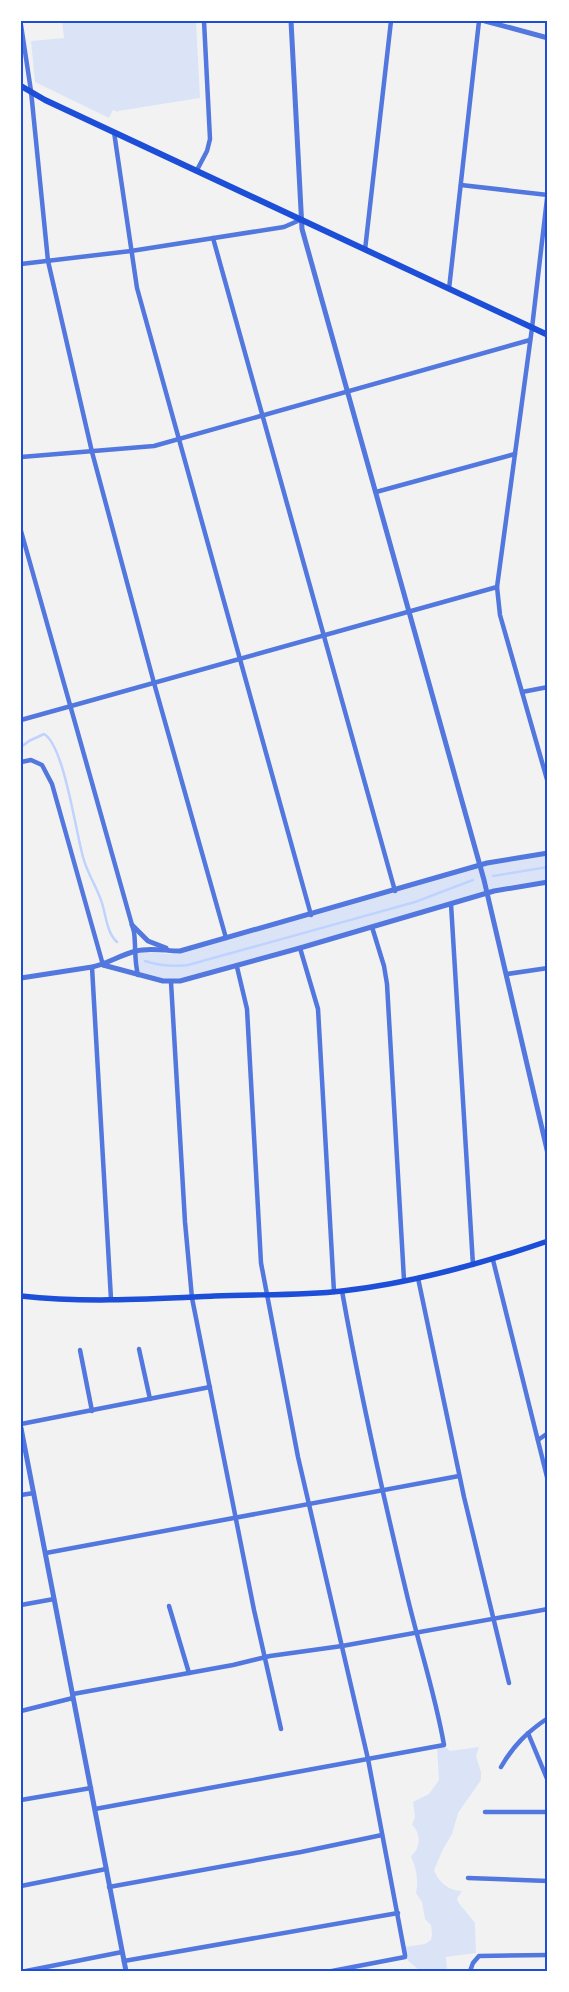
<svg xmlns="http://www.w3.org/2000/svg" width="569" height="1992" font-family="'Crimson Pro',serif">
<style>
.green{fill:#dbe4f7}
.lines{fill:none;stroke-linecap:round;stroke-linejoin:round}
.stream{stroke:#bfd3fe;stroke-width:2.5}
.minor{stroke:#5277de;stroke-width:4.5}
.tertiary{stroke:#5277de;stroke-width:5}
.secondary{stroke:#1d4ed8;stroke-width:5.5}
.primary{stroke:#1d4ed8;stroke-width:6}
.neatline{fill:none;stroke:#1d4ed8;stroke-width:2}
</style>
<rect width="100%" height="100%" fill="#f2f2f2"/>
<g class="green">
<polygon points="62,21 196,21 200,98 118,111 118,112 113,110 109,118 35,82 31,41 64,38"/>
<polygon points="548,855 548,884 487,893 171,982 138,975 136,951 169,954 479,865"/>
<path d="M443 1745 450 1751 479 1747 476 1756 481 1772V1780L458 1813 452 1834 443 1849 434 1870C438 1882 449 1891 462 1891L457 1898 458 1902 475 1923 476 1953 446 1957 447 1971H420L404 1957V1947L425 1944 431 1940 432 1934 431 1925 425 1919 422 1902 416 1893C419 1879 416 1869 411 1856 420 1849 422 1834 412 1825L415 1817 413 1802 429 1794 439 1780 437 1747Z"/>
</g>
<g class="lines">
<g class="stream">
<path d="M21 747 29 741 44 734C64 745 76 833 83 857 87 873 97 887 102 903 106 916 107 933 117 942"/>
<polyline points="493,876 548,867"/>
<path d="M145 961C160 966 172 967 188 965L415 902 473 880"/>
</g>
<g class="minor">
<polyline points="21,25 31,91 48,261 92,452 154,683 226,938"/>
<polyline points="114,132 137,288 311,915"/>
<polyline points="197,170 207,151 210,139 204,21"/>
<polyline points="461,185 548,195"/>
<polyline points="548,190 532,328 497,587 500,615 548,783"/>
<polyline points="213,238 395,891"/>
<polyline points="365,250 391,21"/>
<polyline points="21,264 131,251 284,227 300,220"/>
<polyline points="449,289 479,21"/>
<polyline points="21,457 154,446 530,340"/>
<polyline points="376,492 515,454"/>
<path d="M21 531 134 932C136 947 134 960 138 975"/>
<polyline points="522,692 548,687"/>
<polyline points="21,720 497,587"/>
<polyline points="21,762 31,760 42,765 52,784 103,965"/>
<polyline points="451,904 473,1265"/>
<polyline points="372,927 384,966 387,984 404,1280"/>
<polyline points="300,948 318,1009 334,1292"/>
<polyline points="92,967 111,1299"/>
<polyline points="237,967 247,1009 261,1263 298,1457 368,1759 405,1955 405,1957 332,1971"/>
<polyline points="507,974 548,968"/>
<polyline points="171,982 185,1222 192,1298 254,1610 281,1729"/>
<polyline points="493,1260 548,1481"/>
<polyline points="418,1278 464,1497 509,1683"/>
<polyline points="139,1349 150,1399"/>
<polyline points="80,1350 92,1411"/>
<polyline points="21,1424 210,1387"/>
<polyline points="538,1440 548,1433"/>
<polyline points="21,1495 34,1493"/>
<polyline points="46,1553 459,1476"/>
<polyline points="21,1605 54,1599"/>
<polyline points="169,1606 189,1673"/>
<polyline points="73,1694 233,1665 270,1656 342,1646 548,1609"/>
<polyline points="21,1711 73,1698"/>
<polyline points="528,1733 548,1781"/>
<path d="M501 1767C513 1746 527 1732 548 1718"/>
<polyline points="21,1800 91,1788"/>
<path d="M95 1809 444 1745C435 1693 418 1643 406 1591 382 1491 360 1392 342 1291"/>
<polyline points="485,1812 548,1812"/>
<polyline points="468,1878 548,1881"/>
<polyline points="21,1886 106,1869"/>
<polyline points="109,1887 301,1852 382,1835"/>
<polyline points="124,1961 398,1913"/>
<polyline points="26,1971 122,1952"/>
<polyline points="470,1971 473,1963 479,1956 548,1955"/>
</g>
<g class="tertiary">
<polyline points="291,21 302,229 484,880 548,1154"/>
<polyline points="485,21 548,38"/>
<polyline points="132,925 148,941 166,948"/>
<polyline points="103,965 163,981 180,981 300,948 494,891 548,882"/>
<path d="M21 978 92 967C107 964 120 955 136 951 150 947 166 951 180 951L487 863 548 853"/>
<polyline points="21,1428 126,1971"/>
</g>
<path class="secondary" d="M21 1296C85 1303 150 1299 214 1296 256 1294 300 1296 342 1291 413 1283 481 1264 548 1241"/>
<polyline class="primary" points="21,86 45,100 548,335"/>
</g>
<rect width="569" height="1992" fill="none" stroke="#ffffff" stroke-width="45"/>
<rect x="22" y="22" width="524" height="1948" class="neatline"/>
</svg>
